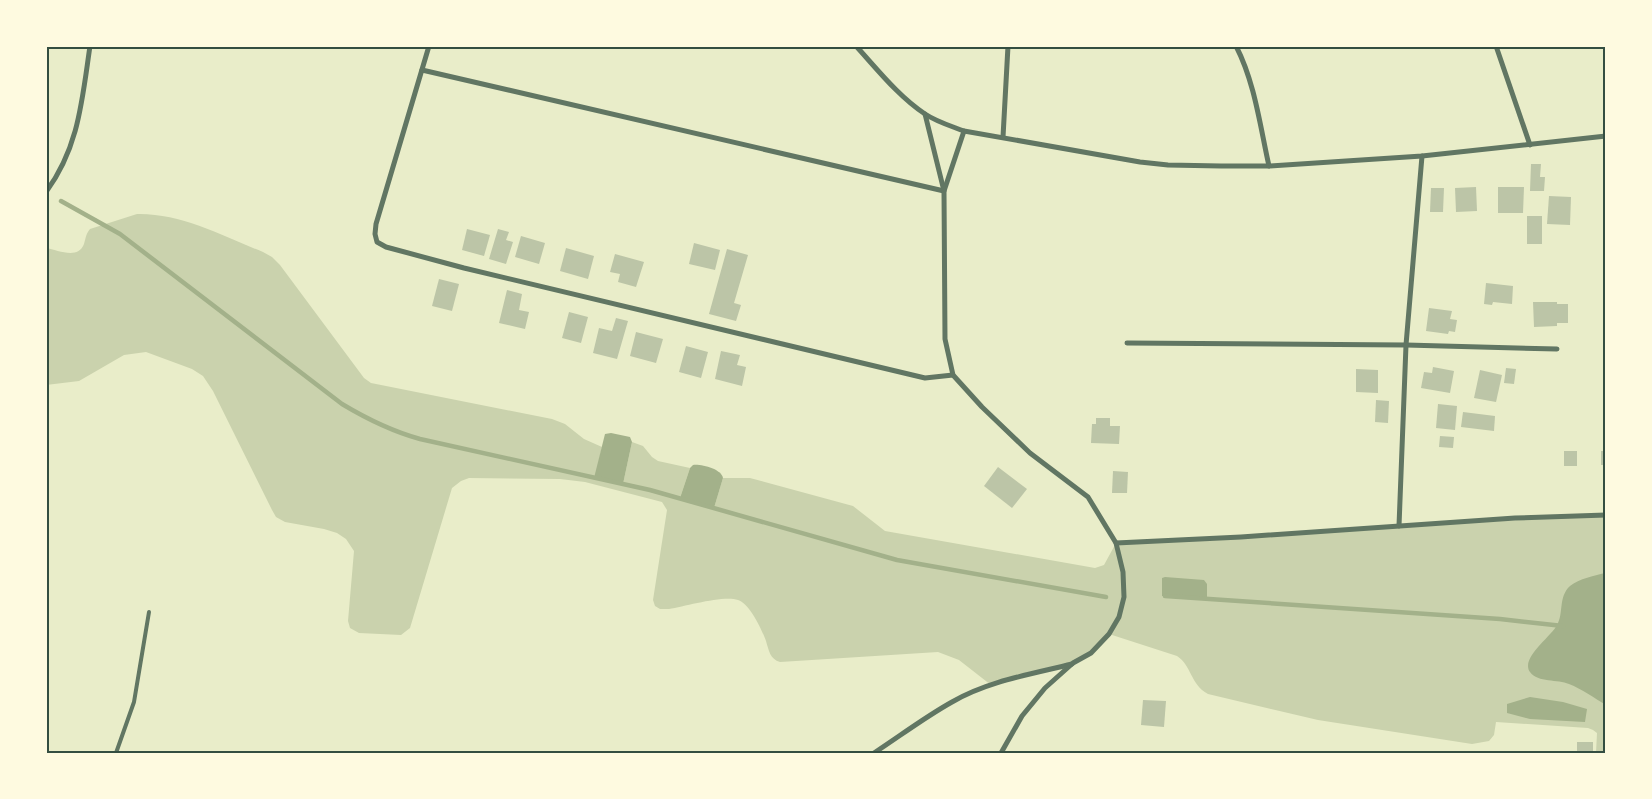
<svg xmlns="http://www.w3.org/2000/svg" width="1652" height="799" font-family="Mulish,sans-serif">
<style>
.green{fill:#cad2ad}
.water{fill:#a3b18a}
.lines{fill:none;stroke-linecap:round;stroke-linejoin:round}
.stream{stroke:#a3b18a;stroke-width:4.5}
.building{fill:#bcc5a7}
.service{stroke:#617663;stroke-width:4}
.minor{stroke:#617663;stroke-width:5}
.neatline{fill:none;stroke:#344e41;stroke-width:2}
</style>
<rect width="100%" height="100%" fill="#e9edc9"/>
<path class="green" d="M137 214C181 213 223 236 263 252L272 257 280 265 364 378 371 383 552 419 565 424 584 439 602 447 595 478 623 484 632 442 643 446 652 457 658 461 690 468 680 498 714 508 723 478H750L853 506 885 531 1095 568 1104 565 1116 543 1606 515V753H1596L1597 733 1593 730 1588 728 1496 722 1494 735 1489 741 1472 744 1318 720 1208 694C1190 684 1192 666 1177 656L1109 634 1091 653 1073 663 991 685 959 660 938 652 780 662C770 659 769 651 766 641 762 630 750 604 738 600 724 595 686 606 669 609H660L655 606 653 600 667 510 662 502 585 482 560 479 469 478 461 481 452 488 410 628 401 635 359 633 350 628 348 621 354 551 346 539 337 533 324 529 285 522 276 517 272 510 213 391 203 376 192 369 146 352 124 355 79 381 46 385V248C58 250 78 260 84 244 86 237 86 234 90 229Z"/>
<g class="water">
<polygon points="611,433 630,437 632,442 623,484 594,478 605,434"/>
<path d="M693 465C702 464 721 469 723 478L714 508 680 498 690 468Z"/>
<path d="M1606 573V705C1594 698 1582 689 1569 684 1558 679 1538 683 1530 672 1520 658 1551 637 1557 625 1564 613 1558 597 1570 586 1579 579 1595 575 1606 573Z"/>
<polygon points="1165,577 1204,580 1207,584 1207,599 1162,596 1162,578"/>
<polygon points="1530,697 1563,702 1587,709 1585,722 1530,719 1507,713 1507,704"/>
</g>
<g class="lines">
<g class="stream">
<path d="M61 201 120 234 342 404C367 419 391 431 420 439L650 490 897 560 1106 597"/>
<polyline points="1165,596 1500,619 1563,626"/>
</g>
</g>
<g class="building">
<polygon points="1531,164 1541,164 1540,177 1545,177 1544,191 1530,191"/>
<polygon points="1476,187 1477,211 1456,212 1455,188"/>
<polygon points="1498,187 1524,187 1523,213 1498,213"/>
<polygon points="1431,188 1444,188 1443,212 1430,212"/>
<polygon points="1549,196 1571,197 1570,225 1547,224"/>
<rect x="1527" y="216" width="15" height="28"/>
<polygon points="467,229 490,235 484,256 462,250"/>
<polygon points="498,229 509,232 506,240 513,242 506,264 489,259"/>
<polygon points="521,236 545,243 539,264 515,257"/>
<polygon points="694,243 720,250 715,270 689,264"/>
<polygon points="566,248 594,256 588,279 560,271"/>
<polygon points="727,249 748,255 734,303 741,305 736,321 709,314"/>
<polygon points="615,254 644,262 636,287 618,282 620,274 610,272"/>
<polygon points="439,279 459,284 452,311 432,306"/>
<polygon points="1486,283 1513,286 1512,304 1493,302 1492,305 1484,304"/>
<polygon points="507,290 522,294 519,310 529,312 525,329 499,323"/>
<polygon points="1533,302 1557,302 1557,304 1568,304 1568,323 1557,323 1557,326 1534,327"/>
<polygon points="1429,308 1452,311 1450,319 1457,320 1455,332 1449,331 1448,334 1426,331"/>
<polygon points="569,312 588,317 581,343 562,338"/>
<polygon points="616,318 628,321 617,359 593,353 599,328 612,331"/>
<polygon points="636,332 663,339 656,363 630,356"/>
<polygon points="686,346 708,352 701,378 679,372"/>
<polygon points="721,351 740,355 737,365 746,367 742,386 715,379"/>
<polygon points="1433,367 1454,371 1450,393 1421,388 1424,372 1432,373"/>
<polygon points="1506,368 1516,369 1514,384 1504,383"/>
<polygon points="1356,369 1378,370 1378,393 1356,392"/>
<polygon points="1480,370 1502,375 1496,402 1474,398"/>
<polygon points="1376,400 1389,401 1388,423 1375,422"/>
<polygon points="1438,404 1457,406 1455,430 1436,428"/>
<polygon points="1463,412 1495,416 1494,431 1461,427"/>
<polygon points="1096,418 1110,418 1110,426 1120,426 1119,444 1091,443 1092,424 1096,424"/>
<polygon points="1440,436 1454,437 1453,448 1439,447"/>
<rect x="1564" y="451" width="13" height="15"/>
<rect x="1601" y="451" width="5" height="14"/>
<polygon points="998,467 1027,489 1012,508 984,486"/>
<polygon points="1113,471 1128,472 1127,493 1112,493"/>
<polygon points="1143,700 1166,701 1164,727 1141,725"/>
<rect x="1577" y="742" width="16" height="11"/>
</g>
<g class="lines">
<polyline class="service" points="116,753 134,702 149,612"/>
<g class="minor">
<polyline points="429,46 376,224 375,234 377,242 386,247 464,268 925,378 953,375"/>
<path d="M856 46C877 69 899 97 925 114 937 122 951 126 964 131L1140 162 1168 165 1221 166H1269L1422 156 1606 136"/>
<path d="M1236 46C1255 83 1260 126 1269 166"/>
<polyline points="1496,46 1530,145"/>
<polyline points="422,70 944,191 964,131"/>
<polyline points="925,114 944,191 945,339 953,375 982,407 1030,453 1088,497 1116,543 1123,572 1124,597 1119,617 1109,634 1091,653 1073,663 1045,688 1022,716 1001,753"/>
<polyline points="1003,137 1008,46"/>
<path d="M46 192C79 147 82 100 90 46"/>
<polyline points="1127,343 1406,345 1557,349"/>
<polyline points="1399,526 1406,345 1422,156"/>
<polyline points="1116,543 1241,537 1515,518 1606,515"/>
<path d="M874 753C900 736 925 717 952 702 988 681 1032 674 1072 664"/>
</g>
</g>
<rect width="1652" height="799" fill="none" stroke="#fefae0" stroke-width="95"/>
<rect x="48" y="48" width="1556" height="704" class="neatline"/>
</svg>
